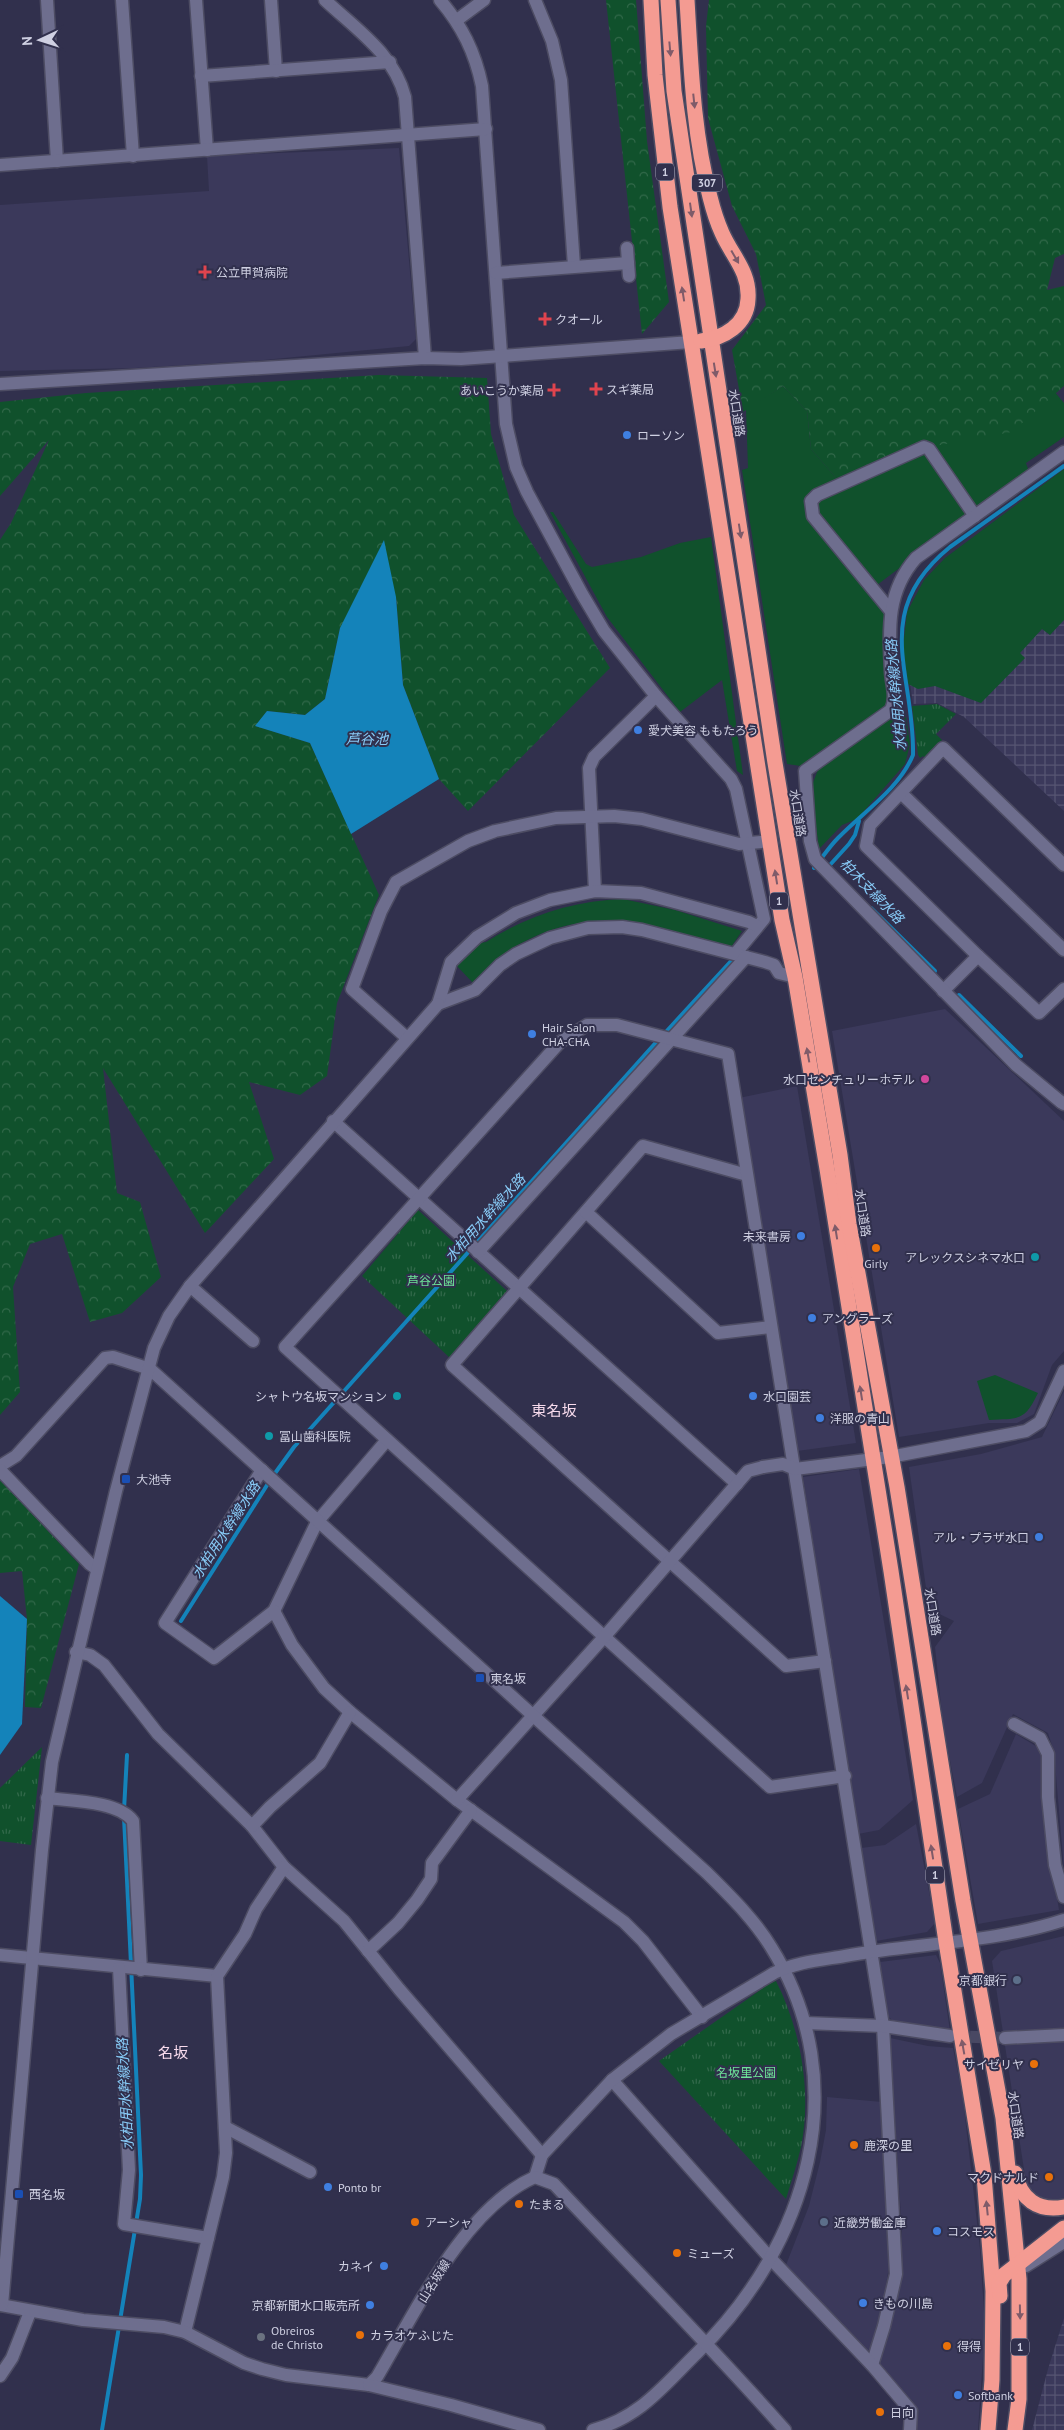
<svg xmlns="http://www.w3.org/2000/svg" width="1064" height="2430" font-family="'PT Sans','Noto Sans JP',sans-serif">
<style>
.built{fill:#3b395b}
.industrial{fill:url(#industrial-grid)}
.grass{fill:#10512c}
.forest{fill:url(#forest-crowns)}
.park{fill:url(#park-tufts)}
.water{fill:#1483ba}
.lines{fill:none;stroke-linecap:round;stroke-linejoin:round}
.stream{stroke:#1483ba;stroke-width:4}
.street-tunnel{stroke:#494863;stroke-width:12;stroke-dasharray:12 6;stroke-linecap:butt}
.street-casing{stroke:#4d4c63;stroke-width:15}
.secondary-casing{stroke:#4d4c63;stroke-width:15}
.highway-casing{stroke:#4d4c63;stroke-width:18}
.street{stroke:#6e6e8e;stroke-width:12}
.secondary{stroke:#6e6e8e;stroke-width:12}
.highway{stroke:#f49b92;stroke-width:15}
.oneway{fill:#7f5b69}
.health-dot{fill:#e0444e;stroke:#31304d;stroke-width:2}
.shop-dot{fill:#3f7fe0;stroke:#31304d;stroke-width:2}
.hotel-dot{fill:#d1479c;stroke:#31304d;stroke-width:2}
.food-dot{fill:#e8710a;stroke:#31304d;stroke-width:2}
.culture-dot{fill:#0f9aa8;stroke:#31304d;stroke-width:2}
.transit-dot{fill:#1a4fb4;stroke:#31304d;stroke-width:2}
.service-dot{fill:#5c6f8a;stroke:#31304d;stroke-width:2}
.worship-dot{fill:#6b7280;stroke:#31304d;stroke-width:2}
.labels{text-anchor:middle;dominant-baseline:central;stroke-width:4;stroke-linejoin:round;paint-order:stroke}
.shield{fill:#31304d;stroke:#a0a0b5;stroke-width:1}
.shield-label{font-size:11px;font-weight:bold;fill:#cfd0e2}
.poi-label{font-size:12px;fill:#cfd0e2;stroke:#31304d;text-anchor:start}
.street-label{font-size:12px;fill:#cfd0e2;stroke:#31304d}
.park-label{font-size:12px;fill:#6ee599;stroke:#31304d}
.water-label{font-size:14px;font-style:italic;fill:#88cbf7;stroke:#31304d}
.quarter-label{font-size:15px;fill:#f7daec;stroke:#31304d}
</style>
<defs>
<pattern id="industrial-grid" width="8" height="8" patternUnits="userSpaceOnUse" patternTransform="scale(1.25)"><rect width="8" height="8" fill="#3b395b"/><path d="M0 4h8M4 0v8" fill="none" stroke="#565572"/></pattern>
<pattern id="forest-crowns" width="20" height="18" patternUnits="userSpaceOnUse" patternTransform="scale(1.25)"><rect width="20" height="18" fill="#10512c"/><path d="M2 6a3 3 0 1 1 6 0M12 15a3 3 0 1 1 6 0" fill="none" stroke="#32694a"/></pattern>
<pattern id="park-tufts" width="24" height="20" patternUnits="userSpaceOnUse" patternTransform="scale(1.25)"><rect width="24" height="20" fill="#10512c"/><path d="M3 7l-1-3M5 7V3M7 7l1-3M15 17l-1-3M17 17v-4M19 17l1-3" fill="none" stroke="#32694a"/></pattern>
</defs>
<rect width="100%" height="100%" fill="#31304d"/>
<g class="built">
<polygon points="399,148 416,339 409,346 264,360 136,368 0,371 0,205 209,191 207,156"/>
<polygon points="945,1009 1064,1121 1064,1351 1052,1365 1034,1414 1017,1423 989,1423 899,1437 832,1031"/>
<polygon points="797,1086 856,1443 797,1451 739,1098"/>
<polygon points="1064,1391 1064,1869 1054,1752 1048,1733 1013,1714 982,1783 957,1797 943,1724 935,1647 954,1621 929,1609 909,1467 981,1454 1042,1437"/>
<polygon points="859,1469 913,1800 879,1830 858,1834 803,1477"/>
<polygon points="1016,1734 1039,1748 1043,1754 1053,1873 1059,1910 978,1924 958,1809 990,1794"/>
<polygon points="916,1824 935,1923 927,1932 876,1941 861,1848 885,1845"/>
<polygon points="1064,1936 1064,2198 1048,2201 1027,2189 992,1961 1001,1951"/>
<polygon points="936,1955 940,1963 950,2031 894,2022 888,2016 880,1962"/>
<polygon points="890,2038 928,2046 953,2048 963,2099 980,2249 985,2328 978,2430 916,2430 918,2418 916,2410 878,2365 902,2272 902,2233"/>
<polygon points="827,2097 882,2102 890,2259 884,2300 870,2351 864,2352 786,2265 809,2206 820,2162 826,2130"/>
</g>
<g class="industrial">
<polygon points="1064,473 1064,811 964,717 937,703 913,704 905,647"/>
<polygon points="1064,2318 1064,2430 1032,2430 1048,2369"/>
</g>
<g class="grass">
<polygon points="783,386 807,411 811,449 838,480 804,501 811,523 881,603 886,617 891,695 884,713 801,766 787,764 742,470 748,468 746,409"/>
<polygon points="1054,391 1064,403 1064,437 1026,463 1029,472 975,511 930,448"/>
<polygon points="923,448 971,514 877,585 815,515 813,501"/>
<polygon points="1064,469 1064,620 1050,635 1042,629 1020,653 1025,658 981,703 935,686 918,689 908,684 903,647 907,612 924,580 945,558"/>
<polygon points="553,512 586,564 592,567 641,557 680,543 711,537 743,775 737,771 722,680 680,712 607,617 550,512"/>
<polygon points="905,711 910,744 905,764 857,819 842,825 819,849 811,788 819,767 893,715"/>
<path d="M623 899 675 910 742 931 731 947C652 925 590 902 513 948 499 957 485 971 473 983L456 965 480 943 486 942C529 915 572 901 623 899Z"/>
<path d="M995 1375 1038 1393C1024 1422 1019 1418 989 1420L977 1381Z"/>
</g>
<g class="forest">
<polygon points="606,0 636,0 647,141 669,302 642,334"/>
<polygon points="709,0 1064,0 1064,254 1055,258 1047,290 1064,286 1064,386 1012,432 929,447 838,480 811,449 807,411 783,386 743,412 732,350 766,305 756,254 732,206 708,118 706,26"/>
<polygon points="379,375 487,378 491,434 514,515 610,668 468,811 439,779 403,685 396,597 340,628 325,699 305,715 267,711 256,726 310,743 379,895 337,1003 327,1076 300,1095 249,1082 274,1159 205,1233 103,1068 117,1193 140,1202 161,1277 122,1313 90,1322 62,1234 30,1244 13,1287 20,1392 0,1415 0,540 11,523 49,440 0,496 0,402 86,393"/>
<polygon points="0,1480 79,1564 41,1708 25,1707 27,1619 22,1571 0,1573"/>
</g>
<g class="park">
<polygon points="937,704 956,714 936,734 942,740 925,758 923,756 920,758 918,755 912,706"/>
<polygon points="418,1210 507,1291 450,1358 362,1276"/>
<polygon points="42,1747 31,1845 0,1841 0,1788"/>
<path d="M776 1981C801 2030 812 2093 801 2147 797 2165 791 2182 786 2199L659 2061 769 1984Z"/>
</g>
<g class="water">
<polygon points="384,540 396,597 403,685 439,779 351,834 310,743 255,726 267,711 305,715 325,699 340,628"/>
<polygon points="0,1596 27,1619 22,1724 0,1755"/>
</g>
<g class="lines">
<g class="stream">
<path d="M814 868C822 858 829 847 838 838 863 812 899 789 913 755 915 673 869 613 950 547L1064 466"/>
<polyline points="831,868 829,866 849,844 855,835 859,821"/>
<polyline points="871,908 935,971"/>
<polyline points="959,995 1021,1056"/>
<polyline points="664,1034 732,960"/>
<polyline points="273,1476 294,1447 659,1039"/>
<polyline points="181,1621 269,1482"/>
<polyline points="124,1810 127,1755"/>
<polyline points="102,2430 140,2199 141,2175 124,1817"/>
</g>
<g class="street-tunnel">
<polyline points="761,842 797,835"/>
<polyline points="952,2036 1005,2038"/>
</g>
<defs>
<g id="street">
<polyline points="47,0 57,161"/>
<polyline points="122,0 133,156"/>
<polyline points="196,0 207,150"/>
<polyline points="271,0 276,71"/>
<path d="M325 0C356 29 394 54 405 97L425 358"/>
<path d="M440 0C462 26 475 52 482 86L506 424 516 467 527 492 582 594 604 631 656 696 731 779 736 789 764 919 735 954"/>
<polyline points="535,0 552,41 561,80 574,266"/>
<polyline points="457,20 484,0"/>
<polyline points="201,76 390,62"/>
<polyline points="0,165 486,129"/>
<polyline points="628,263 629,276"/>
<polyline points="496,273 628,263 627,248"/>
<polyline points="890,610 813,516 811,501 817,495 924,447 929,449 975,516"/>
<polyline points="901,793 1064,950"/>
<polyline points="595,891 589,768 594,757 656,696"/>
<polyline points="978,956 1039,1013 1064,989"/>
<polyline points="943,991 978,956 866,846 870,825 943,748 1064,865"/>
<polyline points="438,1004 475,990 500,965 516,954 550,938 588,928 622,927 642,930 765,962 774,965 779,973 795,977"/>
<polyline points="438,1004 451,962 477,937 516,913 550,900 595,891 641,893 749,922 757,926"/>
<polyline points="407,1038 352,989 381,911 396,882 468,841 495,831 556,818 614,816 642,819 739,844 761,842"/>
<path d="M1061 1102 1016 1065 815 859 810 841 805 771 891 710C897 697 892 686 891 672 889 630 886 592 916 558L1064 452"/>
<polyline points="333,1121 737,1484"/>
<polyline points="747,1175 643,1146 452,1365 786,1666 825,1661"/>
<polyline points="586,1212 718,1333 771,1327"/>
<polyline points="478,1252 746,957"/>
<polyline points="190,1286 253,1341"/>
<polyline points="0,1466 16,1456 105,1358 113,1357 150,1369"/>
<polyline points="0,1470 90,1564 97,1569"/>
<polyline points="262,1470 165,1623 214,1658 274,1611 317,1522 387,1440"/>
<polyline points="274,1611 292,1645 324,1688 350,1712 457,1800 624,1922 643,1941 702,2017"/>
<polyline points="76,1652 90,1655 104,1665 158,1734 252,1826 284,1867 344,1921 399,1989 542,2155"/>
<polyline points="845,1776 770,1787 285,1347 560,1042 587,1025 617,1025 728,1054 883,2026 896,2274 884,2326 872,2365"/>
<path d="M47 1798C71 1801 118 1801 133 1821L141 1970"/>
<polyline points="457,1800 605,1636 748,1471 763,1467"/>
<polyline points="252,1826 270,1807 320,1763 350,1712"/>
<polyline points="368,1951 398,1923 417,1900 431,1879 432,1863 471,1810"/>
<polyline points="0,1955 217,1976"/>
<polyline points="119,1968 129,2170 124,2224 208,2238"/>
<polyline points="805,2023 883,2026 950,2036"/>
<polyline points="1005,2038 1064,2035"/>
<polyline points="612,2080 771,2259 872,2365 911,2411 910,2430"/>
<polyline points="225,2127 310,2172"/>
<polyline points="185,2332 223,2177 226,2153 217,1976 245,1934 256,1909 284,1867"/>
<polyline points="0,2376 12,2358 30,2312"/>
</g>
<g id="secondary">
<polyline points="0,384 425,358 461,359 691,342"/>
<polyline points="1061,1102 1064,1104"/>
<path d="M150 1369 707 1873C730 1896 754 1919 771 1947 857 2085 807 2245 698 2352 664 2385 641 2417 593 2430"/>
<polyline points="763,1467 783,1464 795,1469 890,1457 1026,1431 1040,1422 1064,1371"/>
<polyline points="1014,1724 1040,1738 1048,1754 1048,1797 1055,1865 1064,1897"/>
<path d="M535 2177 542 2155 612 2080 671 2034 774 1973C796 1962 821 1960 845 1956 917 1943 994 1943 1064 1920"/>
<polyline points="1026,2266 1064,2242"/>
<path d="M0 2305 83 2320 164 2327 185 2332 244 2363 262 2369 286 2375 369 2385 377 2377C415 2313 464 2208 535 2177L554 2184C631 2266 711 2346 785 2430"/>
<polyline points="2,2305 42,1850 52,1762 116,1491 154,1348 169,1316 190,1286 438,1004"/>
<polyline points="369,2385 451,2405 539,2430"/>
</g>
<g id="highway">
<polyline points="651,0 655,75 670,207 782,920 795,977 827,1169 891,1571 946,1942 984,2175 993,2291 992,2380 988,2430"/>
<polyline points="668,0 674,91 775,763 840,1155 849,1224 897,1487 963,1901 1003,2118 1019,2279 1019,2399 1015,2430"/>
<path d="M687 0C691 66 693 133 710 197 713 209 717 222 722 233 732 256 750 272 748 299 747 325 724 338 701 341"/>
<path d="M1015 2173C1020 2199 1038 2212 1064 2207"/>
<polyline points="1000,2296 999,2283 1004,2275 1064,2228"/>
</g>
</defs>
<use href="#street" class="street-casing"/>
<use href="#secondary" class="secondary-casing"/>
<use href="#highway" class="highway-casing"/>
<use href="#street" class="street"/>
<use href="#secondary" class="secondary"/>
<use href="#highway" class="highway"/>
</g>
<defs><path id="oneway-solid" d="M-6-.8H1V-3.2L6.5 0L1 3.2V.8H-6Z" transform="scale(1.25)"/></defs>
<g class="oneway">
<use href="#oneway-solid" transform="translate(670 49) rotate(85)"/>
<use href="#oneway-solid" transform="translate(694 101) rotate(84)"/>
<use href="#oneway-solid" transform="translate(691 210) rotate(82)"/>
<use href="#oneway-solid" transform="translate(735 257) rotate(60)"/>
<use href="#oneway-solid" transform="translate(683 294) rotate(-99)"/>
<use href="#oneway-solid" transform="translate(715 370) rotate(81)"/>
<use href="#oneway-solid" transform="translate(740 531) rotate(81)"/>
<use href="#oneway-solid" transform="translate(776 877) rotate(-99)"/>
<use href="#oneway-solid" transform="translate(808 1055) rotate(-100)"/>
<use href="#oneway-solid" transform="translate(836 1232) rotate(-99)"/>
<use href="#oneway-solid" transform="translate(861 1393) rotate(-99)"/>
<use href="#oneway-solid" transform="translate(907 1692) rotate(-99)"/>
<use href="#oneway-solid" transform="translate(932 1852) rotate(-99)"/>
<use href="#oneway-solid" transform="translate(963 2047) rotate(-100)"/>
<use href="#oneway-solid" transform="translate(987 2208) rotate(-96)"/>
<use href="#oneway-solid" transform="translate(1020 2312) rotate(89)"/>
</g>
<g class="health-dot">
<path d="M202.5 264.5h5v5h5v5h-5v5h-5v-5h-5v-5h5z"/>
<path d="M542.5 311.5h5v5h5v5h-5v5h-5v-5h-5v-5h5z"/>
<path d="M593.5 381.5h5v5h5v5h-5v5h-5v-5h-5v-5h5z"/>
<path d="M551.5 382.5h5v5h5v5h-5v5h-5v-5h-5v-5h5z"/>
</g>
<g class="shop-dot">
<circle cx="627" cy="435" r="5"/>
<circle cx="638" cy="730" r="5"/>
<circle cx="532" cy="1034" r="5"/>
<circle cx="801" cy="1236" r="5"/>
<circle cx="812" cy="1318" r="5"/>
<circle cx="753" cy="1396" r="5"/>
<circle cx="820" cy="1418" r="5"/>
<circle cx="1039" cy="1537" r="5"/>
<circle cx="328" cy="2187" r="5"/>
<circle cx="937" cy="2231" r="5"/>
<circle cx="384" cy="2266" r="5"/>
<circle cx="863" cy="2303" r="5"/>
<circle cx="370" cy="2305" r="5"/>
<circle cx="958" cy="2395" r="5"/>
</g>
<circle class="hotel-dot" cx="925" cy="1079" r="5"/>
<g class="food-dot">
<circle cx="876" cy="1248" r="5"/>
<circle cx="1034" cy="2064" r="5"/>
<circle cx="854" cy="2145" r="5"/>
<circle cx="1049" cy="2177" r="5"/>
<circle cx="519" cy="2204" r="5"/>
<circle cx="415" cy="2222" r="5"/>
<circle cx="677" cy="2253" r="5"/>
<circle cx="360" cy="2335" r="5"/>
<circle cx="947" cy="2346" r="5"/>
<circle cx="880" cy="2412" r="5"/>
</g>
<g class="culture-dot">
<circle cx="1035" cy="1257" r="5"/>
<circle cx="397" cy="1396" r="5"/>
<circle cx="269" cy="1436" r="5"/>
</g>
<g class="transit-dot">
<rect x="121" y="1474" width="10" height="10" rx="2.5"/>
<rect x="475" y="1673" width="10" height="10" rx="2.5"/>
<rect x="14" y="2189" width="10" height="10" rx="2.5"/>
</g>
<g class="service-dot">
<circle cx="1017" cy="1980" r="5"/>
<circle cx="824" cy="2222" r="5"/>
</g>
<circle class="worship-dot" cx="261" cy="2337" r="5"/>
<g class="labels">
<g class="shield">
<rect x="656" y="163.5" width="18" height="17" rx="4"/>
<rect x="692" y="174.5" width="30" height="17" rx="4"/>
<rect x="770" y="892.5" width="18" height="17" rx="4"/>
<rect x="926" y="1866.5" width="18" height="17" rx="4"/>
<rect x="1011" y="2338.5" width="18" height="17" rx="4"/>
</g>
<g class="shield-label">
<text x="665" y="172">1</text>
<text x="707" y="183">307</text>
<text x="779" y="901">1</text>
<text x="935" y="1875">1</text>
<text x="1020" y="2347">1</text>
</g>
<g class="poi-label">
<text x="216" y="272">公立甲賀病院</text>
<text x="555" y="319">クオール</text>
<text x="606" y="389">スギ薬局</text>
<text x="544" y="390" text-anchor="end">あいこうか薬局</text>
<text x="637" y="435">ローソン</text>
<text x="648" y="730">愛犬美容 ももたろう</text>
<text x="542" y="1027">Hair Salon<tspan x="542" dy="14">CHA-CHA</tspan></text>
<text x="915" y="1079" text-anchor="end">水口センチュリーホテル</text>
<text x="791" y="1236" text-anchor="end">未来書房</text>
<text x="1025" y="1257" text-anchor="end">アレックスシネマ水口</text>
<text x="876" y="1263" text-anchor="middle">Girly</text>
<text x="822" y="1318">アングラーズ</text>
<text x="387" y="1396" text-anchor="end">シャトウ名坂マンション</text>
<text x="763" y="1396">水口園芸</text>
<text x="830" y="1418">洋服の青山</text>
<text x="279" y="1436">冨山歯科医院</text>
<text x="136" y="1479">大池寺</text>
<text x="1029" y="1537" text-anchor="end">アル・プラザ水口</text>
<text x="490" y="1678">東名坂</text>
<text x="1007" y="1980" text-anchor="end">京都銀行</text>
<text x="1024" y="2064" text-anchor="end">サイゼリヤ</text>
<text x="864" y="2145">鹿深の里</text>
<text x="1039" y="2177" text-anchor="end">マクドナルド</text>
<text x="338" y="2187">Ponto br</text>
<text x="29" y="2194">西名坂</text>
<text x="529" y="2204">たまる</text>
<text x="425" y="2222">アーシャ</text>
<text x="834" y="2222">近畿労働金庫</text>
<text x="947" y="2231">コスモス</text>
<text x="687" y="2253">ミューズ</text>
<text x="374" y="2266" text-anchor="end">カネイ</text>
<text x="873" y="2303">きもの川島</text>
<text x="360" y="2305" text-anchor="end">京都新聞水口販売所</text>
<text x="271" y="2330">Obreiros<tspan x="271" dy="14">de Christo</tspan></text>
<text x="370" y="2335">カラオケふじた</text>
<text x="957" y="2346">得得</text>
<text x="968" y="2395">Softbank</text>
<text x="890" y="2412">日向</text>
</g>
<g class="street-label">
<text transform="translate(737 413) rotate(81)">水口道路</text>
<text transform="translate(798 813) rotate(81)">水口道路</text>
<text transform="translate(863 1213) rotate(82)">水口道路</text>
<text transform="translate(933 1612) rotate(81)">水口道路</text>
<text transform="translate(1016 2115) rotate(82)">水口道路</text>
<text transform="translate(434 2281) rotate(-58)">山名坂線</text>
</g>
<g class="park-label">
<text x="431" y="1280">芦谷公園</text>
<text x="746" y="2072">名坂里公園</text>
</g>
<g class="water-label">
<text transform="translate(896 695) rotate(-95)">水柏用水幹線水路</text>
<text x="367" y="739">芦谷池</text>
<text transform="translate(872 891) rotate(46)">柏木支線水路</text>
<text transform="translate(485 1218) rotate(-48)">水柏用水幹線水路</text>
<text transform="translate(226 1530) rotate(-57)">水柏用水幹線水路</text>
<text transform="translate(125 2094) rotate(-93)">水柏用水幹線水路</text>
</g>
<g class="quarter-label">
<text x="554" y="1410">東名坂</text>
<text x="173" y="2052">名坂</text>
</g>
</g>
<g transform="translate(40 40) rotate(266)" stroke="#31304d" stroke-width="4" paint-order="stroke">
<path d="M0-4L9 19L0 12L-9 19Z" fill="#cfd0e2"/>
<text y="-8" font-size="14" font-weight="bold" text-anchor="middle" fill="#cfd0e2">N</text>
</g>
</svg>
